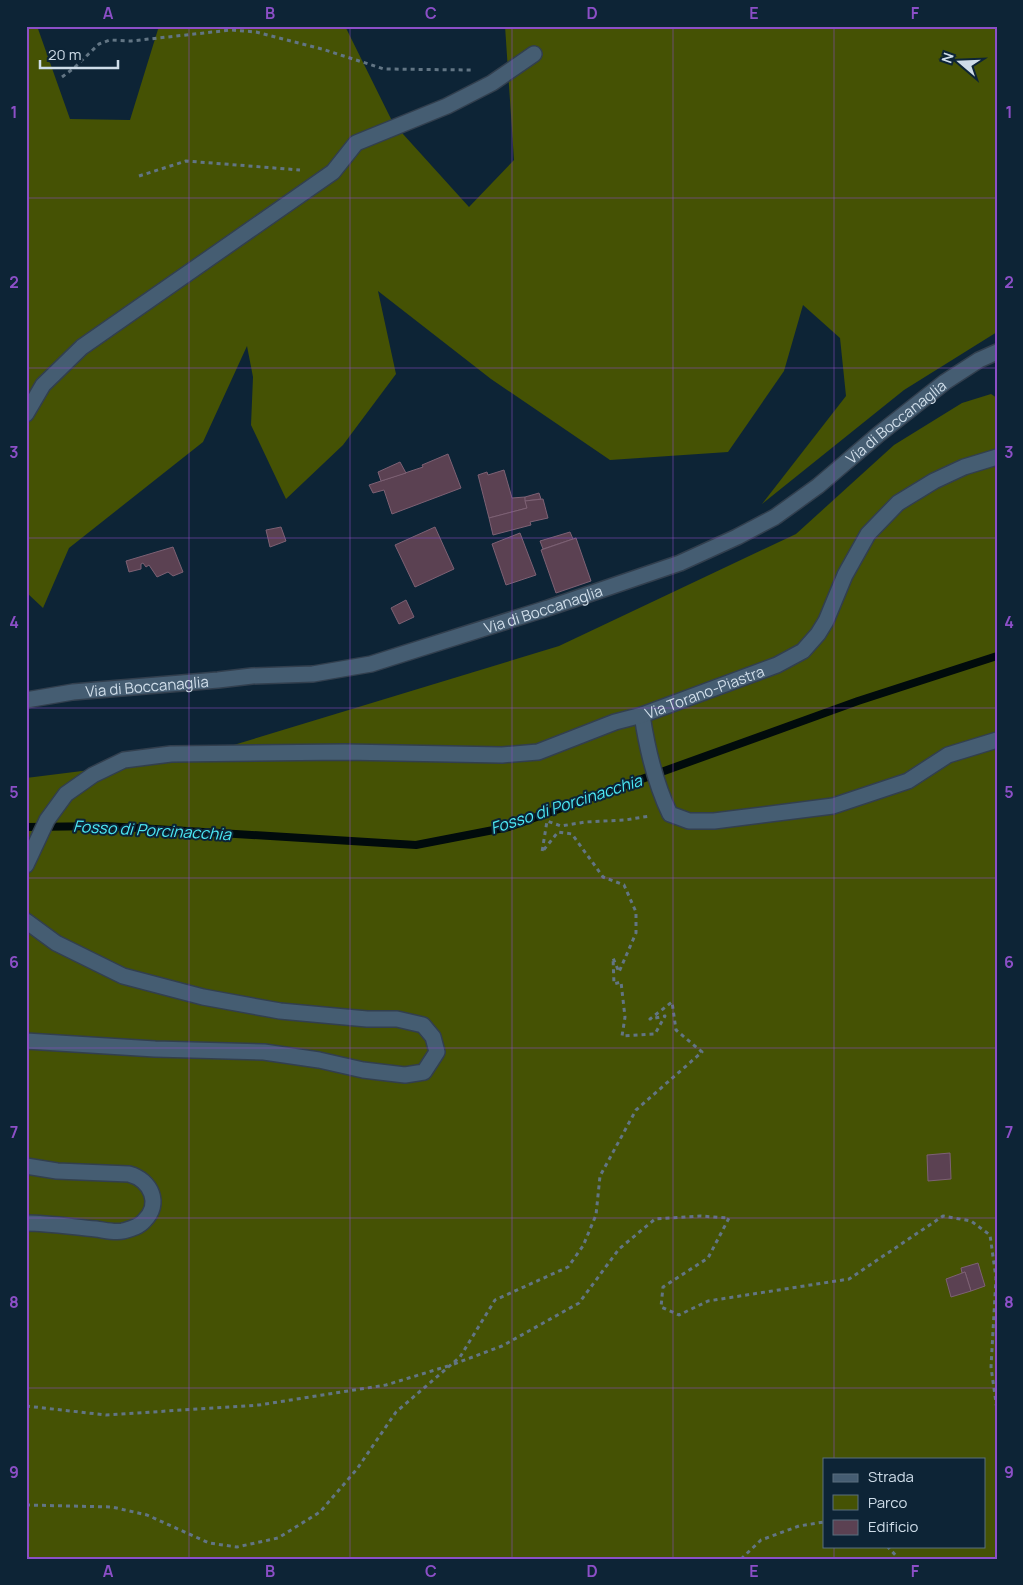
<svg xmlns="http://www.w3.org/2000/svg" width="1023" height="1585" font-family="Manrope,sans-serif">
<style>
.green{fill:#455204;fill-rule:evenodd}
.lines{fill:none;stroke-linecap:round;stroke-linejoin:round}
.stream{stroke:#010b0c;stroke-width:8}
.building{fill:#5b4152;stroke:#7d6174}
.minor-casing{stroke:#323f4e;stroke-width:18}
.path{stroke:#627584;stroke-width:3;stroke-dasharray:4 4;stroke-linecap:butt}
.minor{stroke:#455d72;stroke-width:15}
.grid{fill:none;stroke:#8c4fc7;stroke-width:1;stroke-opacity:0.55}
.labels{text-anchor:middle;dominant-baseline:central;stroke-width:4;stroke-linejoin:round;paint-order:stroke}
.street-label{font-size:15px;fill:#cfdde9;stroke:#0d2436}
.water-label{font-size:16px;font-style:italic;fill:#4ce8f4;stroke:#0d2436}
.neatline{fill:none;stroke:#8c4fc7;stroke-width:2}
.grid-label{font-size:16px;text-anchor:middle;font-weight:bold;fill:#8c4fc7}
</style>
<rect width="100%" height="100%" fill="#0d2436"/>
<g class="green">
<polygon points="26,26 37,26 70,119 130,120 159,26 345,26 393,123 469,207 514,160 505,26 997,26 997,332 904,390 762,504 846,396 840,338 803,305 784,371 728,452 610,460 491,379 378,291 396,374 343,445 286,499 251,425 253,377 247,346 203,442 69,548 43,608 26,592"/>
<path d="M991 394 997 398V1559H26V778L194 757 559 646 796 534 894 445 962 403ZM824 1459H984V1546H824Z"/>
</g>
<g class="lines">
<polyline class="stream" points="26,827 106,826 416,845 509,827 858,701 997,656"/>
</g>
<g class="building">
<polygon points="448,454 461,488 392,514 384,490 373,493 369,485 423,467 422,465"/>
<polygon points="400,462 406,473 381,481 378,472"/>
<polygon points="504,470 512,498 525,497 527,508 489,518 478,475 487,472 488,475"/>
<polygon points="539,493 541,499 525,501 525,497"/>
<polygon points="543,499 548,518 530,522 531,525 493,535 489,518 527,508 525,501"/>
<polygon points="281,527 286,541 270,547 266,530"/>
<polygon points="435,527 454,569 415,587 395,545"/>
<polygon points="570,532 573,539 543,549 540,541"/>
<polygon points="520,533 536,575 506,585 492,544"/>
<polygon points="576,538 591,581 556,593 541,550"/>
<polygon points="173,547 183,572 173,576 168,572 157,577 149,565 146,567 143,563 141,564 141,569 129,572 126,561"/>
<polygon points="406,600 414,617 399,624 391,608"/>
<polygon points="950,1153 951,1179 928,1181 927,1155"/>
<polygon points="978,1263 985,1286 971,1291 965,1272 962,1273 961,1268"/>
<polygon points="965,1272 971,1291 951,1297 946,1279"/>
</g>
<g class="lines">
<defs>
<g id="minor">
<polyline points="26,414 43,385 82,347 333,172 356,143 447,106 492,83 534,54"/>
<path id="s1" d="M26 700 73 692 218 680 252 676 313 674 371 664 548 608 680 563 737 537 775 517 818 486 879 434 945 382 979 360 997 352"/>
<path d="M642 715C647 748 655 783 670 814L689 821H714L833 806 908 781 948 755 997 740"/>
<path id="s2" d="M26 865 47 820 66 794 93 775 124 760 171 754 345 752 502 755 538 752 615 722 642 715 777 665 803 651 818 634 826 621 845 575 868 534 898 503 934 481 964 467 997 457"/>
<polyline points="26,921 56,943 123,976 203,997 280,1011 367,1019 397,1019 423,1025 433,1037 437,1052 424,1072 405,1075 363,1070 319,1060 264,1052 155,1049 26,1041"/>
<path d="M26 1166 57 1171 129 1174C151 1180 162 1204 144 1221 139 1227 130 1229 123 1231 115 1233 104 1230 96 1229 73 1227 49 1223 26 1223"/>
</g>
</defs>
<use href="#minor" class="minor-casing"/>
<g class="path">
<polyline points="62,77 74,68 99,44 110,40 131,41 231,30 256,32 322,49 384,69 471,70"/>
<polyline points="139,176 186,161 300,170"/>
<polyline points="454,1364 502,1346 579,1303 619,1249 655,1219 700,1216 729,1218 708,1258 663,1287 661,1307 679,1315 708,1301 849,1279 943,1216 971,1221 990,1235 996,1278 991,1367 997,1410"/>
<polyline points="26,1406 106,1415 259,1405 386,1385 448,1366"/>
<polyline points="26,1505 112,1507 147,1515 209,1543 237,1547 278,1538 320,1512 357,1469 396,1412 460,1357 495,1300 568,1267 583,1246 596,1215 600,1176 636,1110 702,1052 676,1030 672,1002 650,1019 665,1016 655,1034 622,1036 625,1017 621,982 614,984 613,958 619,972 636,933 636,912 624,885 603,877 572,834 558,832 542,852 547,821 561,826 585,822 625,820 650,816"/>
<polyline points="887,1546 899,1559"/>
<polyline points="741,1559 761,1540 799,1526 824,1522"/>
</g>
<use href="#minor" class="minor"/>
</g>
<path class="grid" d="M189 26V1559M350 26V1559M512 26V1559M673 26V1559M834 26V1459M26 198H997M26 368H997M26 538H997M26 708H997M26 878H997M26 1048H997M26 1218H997M26 1388H997M834 1546V1559"/>
<g class="labels">
<g class="street-label">
<text stroke="none"><textPath href="#s1" startOffset="932">Via di Boccanaglia</textPath></text>
<text stroke="none"><textPath href="#s1" startOffset="528">Via di Boccanaglia</textPath></text>
<text stroke="none"><textPath href="#s1" startOffset="122">Via di Boccanaglia</textPath></text>
<text stroke="none"><textPath href="#s2" startOffset="741">Via Torano-Piastra</textPath></text>
</g>
<g class="water-label">
<text transform="translate(566 804) rotate(-18)">Fosso di Porcinacchia</text>
<text transform="translate(152 830) rotate(3)">Fosso di Porcinacchia</text>
</g>
</g>
<rect width="1023" height="1585" fill="none" stroke="#0d2436" stroke-width="55"/>
<rect x="823" y="1458" width="162" height="90" fill="#0d2436" stroke="#5b6e7e"/>
<rect x="833" y="1474" width="25" height="8" fill="#455d72" stroke="#5b6e7e"/>
<text x="868" y="1482" font-size="15" fill="#cfdde9">Strada</text>
<rect x="833" y="1495" width="25" height="15" fill="#455204" stroke="#5b6e7e"/>
<text x="868" y="1508" font-size="15" fill="#cfdde9">Parco</text>
<rect x="833" y="1520" width="25" height="15" fill="#5b4152" stroke="#5b6e7e"/>
<text x="868" y="1532" font-size="15" fill="#cfdde9">Edificio</text>
<g transform="translate(960 62) rotate(289)" stroke="#0d2436" stroke-width="4" paint-order="stroke">
<path d="M0-4L9 19L0 12L-9 19Z" fill="#cfdde9"/>
<text y="-8" font-size="14" font-weight="bold" text-anchor="middle" fill="#cfdde9">N</text>
</g>
<path d="M40 60v8h78v-8" fill="none" stroke="#cfdde9" stroke-width="2.5"/>
<text x="48" y="60" font-size="15" fill="#cfdde9" stroke="#0d2436" stroke-width="4" paint-order="stroke">20 m</text>
<rect x="28" y="28" width="968" height="1530" class="neatline"/>
<g class="grid-label">
<text x="108" y="19">A</text>
<text x="270" y="19">B</text>
<text x="431" y="19">C</text>
<text x="592" y="19">D</text>
<text x="754" y="19">E</text>
<text x="915" y="19">F</text>
<text x="14" y="118">1</text>
<text x="1009" y="118">1</text>
<text x="14" y="288">2</text>
<text x="1009" y="288">2</text>
<text x="14" y="458">3</text>
<text x="1009" y="458">3</text>
<text x="14" y="628">4</text>
<text x="1009" y="628">4</text>
<text x="14" y="798">5</text>
<text x="1009" y="798">5</text>
<text x="14" y="968">6</text>
<text x="1009" y="968">6</text>
<text x="14" y="1138">7</text>
<text x="1009" y="1138">7</text>
<text x="14" y="1308">8</text>
<text x="1009" y="1308">8</text>
<text x="14" y="1478">9</text>
<text x="1009" y="1478">9</text>
<text x="108" y="1577">A</text>
<text x="270" y="1577">B</text>
<text x="431" y="1577">C</text>
<text x="592" y="1577">D</text>
<text x="754" y="1577">E</text>
<text x="915" y="1577">F</text>
</g>
</svg>
